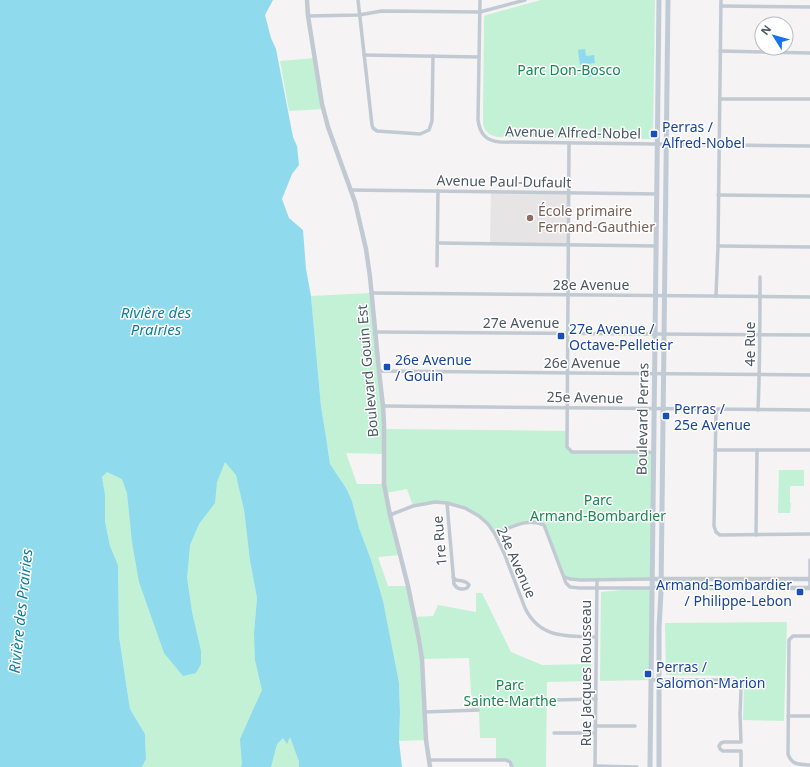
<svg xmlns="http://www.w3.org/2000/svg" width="810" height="767" font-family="'Noto Sans',sans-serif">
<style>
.education{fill:#e6e4e5}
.green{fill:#c3f1d5;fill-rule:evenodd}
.water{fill:#90daee}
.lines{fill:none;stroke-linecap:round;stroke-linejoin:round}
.minor{stroke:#c1cad2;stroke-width:3.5}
.tertiary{stroke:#c1cad2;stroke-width:4.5}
.secondary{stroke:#c1cbd6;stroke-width:5}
.transit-dot{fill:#1a4fb4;stroke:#fff;stroke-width:1.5}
.education-dot{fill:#8d6e63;stroke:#fff;stroke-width:1.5}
.labels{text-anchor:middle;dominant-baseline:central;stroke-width:3;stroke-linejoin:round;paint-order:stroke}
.park-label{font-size:14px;fill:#17864f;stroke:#fff}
.transit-label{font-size:14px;fill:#164399;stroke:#fff;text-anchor:start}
.street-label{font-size:14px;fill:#4a5661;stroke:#fff}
.education-label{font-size:14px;fill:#785e54;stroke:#fff;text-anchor:start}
.water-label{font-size:15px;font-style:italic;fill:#0c7c9b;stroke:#fff}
</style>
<rect width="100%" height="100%" fill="#f5f3f3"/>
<polygon class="education" points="491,192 569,192 569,244 490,244"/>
<g class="green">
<path d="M541 0H655L653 137 652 139H650L497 137C488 135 483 130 483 121L484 17 486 15Z"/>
<polygon points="315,58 323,109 289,111 280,61"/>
<path d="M371 293 385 429 567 431V445L570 451 654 453 652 579 581 580 565 577 544 525 527 522 495 534 488 524 465 508 435 502 413 506 407 489 386 493 400 555 378 557 388 586H408L414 617 433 616 438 605 476 612V593H482L511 652 542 665 591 664V681L547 682 546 767H512L510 762 496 760V738H480L479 713 478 710 472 709 469 658 422 659 426 740 399 741 400 713 399 683 352 501 346 488 330 464 321 406 311 296ZM346 453 384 454V484H357Z"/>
<polygon points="217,353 244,510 250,561 257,598 254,632 299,762 299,767 142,767 146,759 145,734 130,709 119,636 118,565 110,546 105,521 105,494 102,477"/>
<polygon points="779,470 804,470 804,486 790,486 790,503 791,503 790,513 778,513"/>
<polygon points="644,588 653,588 651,680 600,681 601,592"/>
<polygon points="787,622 784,721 743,720 744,691 742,682 734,676 666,675 665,623"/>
</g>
<g class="water">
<polygon points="0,0 273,0 265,15 271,38 276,49 293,137 297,146 299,165 292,174 282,199 289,218 303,230 306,269 311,296 321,406 326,437 330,464 346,488 352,501 359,528 371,560 383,601 399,683 400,713 399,741 402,767 299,767 299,762 290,737 287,744 283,738 277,744 271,767 241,767 242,764 240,739 262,690 255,660 254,632 257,598 250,561 244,510 236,475 225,462 217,482 215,503 199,524 190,545 187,578 192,612 201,651 201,664 196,673 183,676 164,653 139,582 132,542 127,493 122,479 107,472 102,477 105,494 105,521 110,546 118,565 119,636 130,709 145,734 146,759 142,767 0,767"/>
<polygon points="585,49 586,56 594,55 595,63 580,65 578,50"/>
<polygon points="596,69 596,73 590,77 586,76 584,74 583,71"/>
</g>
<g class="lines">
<g class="minor">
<polyline points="358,0 372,125 373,128 377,131 420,134 429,130 432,121 433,56"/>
<path d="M480 0 478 120C480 134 486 141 500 142L810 146"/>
<polyline points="721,6 810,7"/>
<polyline points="308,16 359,15 382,11 480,12 525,0"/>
<polyline points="720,51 810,53"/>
<polyline points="364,55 479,57"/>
<polyline points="720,99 810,99"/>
<polyline points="569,143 567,447 572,452 648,452 654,453"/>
<polyline points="350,190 657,194"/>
<polyline points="718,195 810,196"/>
<polyline points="438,243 656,246"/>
<polyline points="718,246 810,247"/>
<polyline points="437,266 438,191"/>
<polyline points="371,293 810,297"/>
<polyline points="716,296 718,246 721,0"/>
<polyline points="375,332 810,335"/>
<polyline points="379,371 574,373 810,375"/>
<polyline points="383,406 810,410"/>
<polyline points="716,410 714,526 716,532 720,535 810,534"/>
<path d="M758 410C760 366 760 321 760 277"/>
<polyline points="715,450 810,450"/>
<path d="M447 503 454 584C457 589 462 590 467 588L469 585C466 580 461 581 456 580L453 577"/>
<path d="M390 515 413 506 435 502 447 503 465 508 479 516 488 524 495 534 504 553 525 608C540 639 567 636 596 637"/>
<path d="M495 534C510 528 528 517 544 525L566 583 570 587 579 588H653"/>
<polyline points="756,535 757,450"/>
<polyline points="565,577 570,579 581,580 652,579"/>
<polyline points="810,588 810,560"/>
<path d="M810 636H793L789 640 788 754C792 766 800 764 810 765"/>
<polyline points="651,680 735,680 737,682 741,690 740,714 741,742 724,742 721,743 719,746 720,749 723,751 741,751 741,767"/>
<polyline points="554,700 596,699"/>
<polyline points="424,712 478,710"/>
<polyline points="788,716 810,716"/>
<polyline points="595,726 635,726"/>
<polyline points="554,733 595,733"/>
<polyline points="429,760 506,760 510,762 512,767"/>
<polyline points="595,766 637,767"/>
<polyline points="595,767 597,580"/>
</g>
<g class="tertiary">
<polyline points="307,0 308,16 322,104 328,127 355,202 366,249 370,277 379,371 383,406 384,424 384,484 390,515 408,586 419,640 422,659 426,740 430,767"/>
<polyline points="652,579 810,579"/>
<polyline points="653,588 810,588"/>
</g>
<g class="secondary">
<polyline points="650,767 659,0"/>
<polyline points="659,767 659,628 661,592 668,0"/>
</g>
</g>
<g class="transit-dot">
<rect x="650" y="130" width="8" height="8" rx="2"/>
<rect x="557" y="332" width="8" height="8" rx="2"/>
<rect x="383" y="363" width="8" height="8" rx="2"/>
<rect x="662" y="412" width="8" height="8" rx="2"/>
<rect x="796" y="588" width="8" height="8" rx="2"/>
<rect x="644" y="670" width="8" height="8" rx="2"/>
</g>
<circle class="education-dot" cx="530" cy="218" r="4"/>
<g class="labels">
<g class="park-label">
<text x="569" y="69">Parc Don-Bosco</text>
<text x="598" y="499">Parc<tspan x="598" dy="16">Armand-Bombardier</tspan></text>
<text x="510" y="684">Parc<tspan x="510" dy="16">Sainte-Marthe</tspan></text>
</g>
<g class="transit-label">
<text x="662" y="126">Perras /<tspan x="662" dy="16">Alfred-Nobel</tspan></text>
<text x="569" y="328">27e Avenue /<tspan x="569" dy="16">Octave-Pelletier</tspan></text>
<text x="395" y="359">26e Avenue<tspan x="395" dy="16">/ Gouin</tspan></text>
<text x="674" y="408">Perras /<tspan x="674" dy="16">25e Avenue</tspan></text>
<text x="792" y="584" text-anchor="end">Armand-Bombardier<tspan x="792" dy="16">/ Philippe-Lebon</tspan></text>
<text x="656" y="666">Perras /<tspan x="656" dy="16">Salomon-Marion</tspan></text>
</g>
<g class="street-label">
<text transform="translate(573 132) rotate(1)">Avenue Alfred-Nobel</text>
<text transform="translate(504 181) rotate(1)">Avenue Paul-Dufault</text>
<text x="591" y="284">28e Avenue</text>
<text x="521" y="322">27e Avenue</text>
<text transform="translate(749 344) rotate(-90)">4e Rue</text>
<text x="582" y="362">26e Avenue</text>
<text transform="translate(367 371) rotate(-95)">Boulevard Gouin Est</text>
<text transform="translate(585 397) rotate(1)">25e Avenue</text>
<text transform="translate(642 419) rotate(-89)">Boulevard Perras</text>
<text transform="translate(439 541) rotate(-95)">1re Rue</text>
<text transform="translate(517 562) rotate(66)">24e Avenue</text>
<text transform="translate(585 673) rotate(-90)">Rue Jacques Rousseau</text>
</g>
<g class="education-label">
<text x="538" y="210">École primaire<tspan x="538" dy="16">Fernand-Gauthier</tspan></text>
</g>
<g class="water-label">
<text x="156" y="312">Rivière des<tspan x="156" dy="17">Prairies</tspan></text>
<text transform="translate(20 611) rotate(-84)">Rivière des Prairies</text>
</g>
</g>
<g transform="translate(774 36) rotate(307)"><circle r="19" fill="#ffffff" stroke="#b7bbc0"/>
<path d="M0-3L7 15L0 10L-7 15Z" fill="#1a73e8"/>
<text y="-6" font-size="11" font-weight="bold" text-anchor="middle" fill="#4a5661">N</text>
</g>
</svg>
